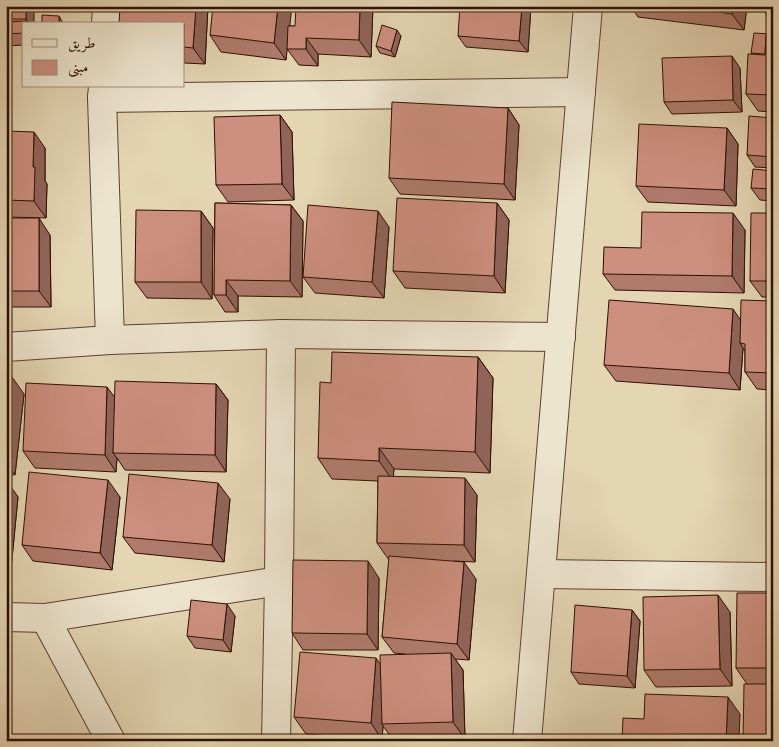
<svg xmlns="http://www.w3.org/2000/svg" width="779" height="747" font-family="'Gentium Book Plus',Amiri,serif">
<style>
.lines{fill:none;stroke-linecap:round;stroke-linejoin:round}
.minor-casing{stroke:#5c402e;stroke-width:30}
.minor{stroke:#ede4ce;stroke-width:28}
.wall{fill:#b07b6d;stroke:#2f0e01}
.shaded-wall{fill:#906459;stroke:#2f0e01}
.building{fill:#cd8f7f;stroke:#2f0e01}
</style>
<rect width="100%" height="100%" fill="#e4d5b3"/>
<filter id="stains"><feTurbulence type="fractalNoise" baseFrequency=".004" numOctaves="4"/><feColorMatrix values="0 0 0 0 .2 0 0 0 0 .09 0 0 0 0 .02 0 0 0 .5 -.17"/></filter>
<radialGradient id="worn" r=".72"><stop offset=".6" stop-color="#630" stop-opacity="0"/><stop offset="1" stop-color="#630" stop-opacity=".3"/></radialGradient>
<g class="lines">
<defs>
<g id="minor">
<polyline points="106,24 107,6"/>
<polyline points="103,86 102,98 110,340"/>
<polyline points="102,98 581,92"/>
<polyline points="6,347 110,340 281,334 561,337"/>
<polyline points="541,574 773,577"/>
<polyline points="6,617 45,618 279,581"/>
<polyline points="45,618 111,741"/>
<polyline points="276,741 279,581 281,334"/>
<polyline points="527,741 588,6"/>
</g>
</defs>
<use href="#minor" class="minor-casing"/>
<use href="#minor" class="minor"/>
</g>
<g class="wall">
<polygon points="6,6 34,24 24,24 24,45 6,46"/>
<polygon points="208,6 205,64 184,63 184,24"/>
<polygon points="373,6 371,57 318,54 318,66 299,65 287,49 287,45 286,60 221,52 210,35 290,26 295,26"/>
<polygon points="531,6 528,52 466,47 458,36"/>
<polygon points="631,6 747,6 744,30 638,17"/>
<polygon points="761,6 773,6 773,22 772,22"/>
<polygon points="769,34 770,36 773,36 773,112 758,111 746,94 752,54 751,53"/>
<polygon points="401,36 395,57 380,53 376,46"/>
<polygon points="740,68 742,112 672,114 664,102"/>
<polygon points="508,108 519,125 515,200 400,194 389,178"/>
<polygon points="280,115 292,132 294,200 228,202 216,185"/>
<polygon points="773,118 773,168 755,167 747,155"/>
<polygon points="727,128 738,144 736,206 648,202 636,186"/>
<polygon points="6,131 45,148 45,181 47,184 46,218 6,217"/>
<polygon points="773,171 773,201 760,200 751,188"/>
<polygon points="215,203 291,205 303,221 302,297 238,296 238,312 225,312 214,295"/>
<polygon points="497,203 509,220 505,293 405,288 393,271"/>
<polygon points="201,211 213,228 212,299 147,298 135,282"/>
<polygon points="773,213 773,297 762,297 750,281"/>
<polygon points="6,218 50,235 51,307 6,307"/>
<polygon points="389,227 384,298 315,293 303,277"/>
<polygon points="745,230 744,293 615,290 603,274 641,248"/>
<polygon points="773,301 773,390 757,389 745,372 745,351 743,348 740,390 616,381 604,365 740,320"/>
<polygon points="478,357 493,378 490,473 394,469 393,477 477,495 475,562 454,561 476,579 469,660 455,659 463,670 465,739 394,741 383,726 382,740 306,734 294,717 381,665 405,654 394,653 382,637 389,560 377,543 378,481 332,479 318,458 331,383"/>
<polygon points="6,377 24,394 15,475 6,474"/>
<polygon points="216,384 228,400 226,472 125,470 117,458 116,472 35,468 23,451"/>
<polygon points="6,481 18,497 11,569 6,569"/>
<polygon points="120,497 112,570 33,561 22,545"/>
<polygon points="230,499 224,562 135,553 123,537"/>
<polygon points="379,578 378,650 303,650 292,633"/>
<polygon points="773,593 773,741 747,684 736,668"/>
<polygon points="632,610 640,621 635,688 579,684 571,672"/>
<polygon points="730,612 732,686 656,687 644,670"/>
<polygon points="235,616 231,652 195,648 187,636"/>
</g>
<g class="shaded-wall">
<polygon points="26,6 34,6 34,24 29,24 26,19"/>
<polygon points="196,6 208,6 205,64 193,48"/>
<polygon points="278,6 292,6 286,60 274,43"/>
<polygon points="360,6 373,6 371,57 359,40"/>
<polygon points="522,6 531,6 528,52 519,41"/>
<polygon points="733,6 747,6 744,30 732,14"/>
<polygon points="59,16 63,23 63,24 59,24"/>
<polygon points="397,30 401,36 395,57 391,51"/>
<polygon points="306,38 318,54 318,66 306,49"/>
<polygon points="732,56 740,68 742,112 733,100"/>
<polygon points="508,108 519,125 515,200 504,184"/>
<polygon points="280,115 292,132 294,200 282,184"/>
<polygon points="727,128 738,144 736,206 724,190"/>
<polygon points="34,132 45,148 45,181 47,184 46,218 34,201 33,167"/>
<polygon points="497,203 509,220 505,293 494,276"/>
<polygon points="291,205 303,221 302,297 290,281"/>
<polygon points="201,211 213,228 212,299 201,282"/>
<polygon points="378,211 389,227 384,298 372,282"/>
<polygon points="733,213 745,230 744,293 732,276"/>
<polygon points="39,218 50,235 51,307 39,291"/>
<polygon points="226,280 238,296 238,312 226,295"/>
<polygon points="733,309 744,325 740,343 743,348 740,390 729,373"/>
<polygon points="478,357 493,378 490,473 475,452"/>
<polygon points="12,377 24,394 15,475 6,462 6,434"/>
<polygon points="216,384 228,400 226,472 215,455"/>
<polygon points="107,387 119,403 113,453 117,458 116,472 105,455"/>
<polygon points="379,448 394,469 393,481 379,461"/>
<polygon points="465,478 477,495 475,562 464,545"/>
<polygon points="108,480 120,497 112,570 100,553"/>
<polygon points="7,481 18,497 11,569 6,562"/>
<polygon points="218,483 230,499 224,562 212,545"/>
<polygon points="368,561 379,578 378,650 367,634"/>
<polygon points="464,562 476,579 469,660 457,644"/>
<polygon points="718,595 730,612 732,686 720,669"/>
<polygon points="227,604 235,616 231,652 223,640"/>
<polygon points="632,610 640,621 635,688 627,676"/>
<polygon points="451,653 463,670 465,739 453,722"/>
<polygon points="376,658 388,675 382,724 383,726 382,740 371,723"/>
<polygon points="728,697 740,714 739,741 726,741"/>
</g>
<g class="building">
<rect x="6" y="6" width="20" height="13"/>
<polygon points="120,6 196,6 193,48 184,47 184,24 119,24"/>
<polygon points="213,6 278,6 274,43 210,35"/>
<polygon points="296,6 360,6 359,40 306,38 306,49 287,49 288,26 295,26"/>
<polygon points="460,6 522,6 519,41 458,36"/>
<polygon points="675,6 733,6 732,14"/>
<polygon points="42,15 59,16 59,24 42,24"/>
<polygon points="27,21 27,24 24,24 24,33 6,34 6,22"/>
<polygon points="382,25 397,30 391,51 376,46"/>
<polygon points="754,33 769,34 769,36 766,36 765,54 751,53"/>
<polygon points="766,36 773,36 773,95 746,94 748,54 765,55"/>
<polygon points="732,56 733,100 664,102 662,58"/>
<polygon points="392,102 508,108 504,184 389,178"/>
<polygon points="280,115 282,184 216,185 214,117"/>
<polygon points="749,116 773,118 773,157 747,155"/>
<polygon points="639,124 727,128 724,190 636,186"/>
<polygon points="6,131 34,132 33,167 35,167 34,201 6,200"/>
<polygon points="753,169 773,171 773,189 751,188"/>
<polygon points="397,198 497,203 494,276 393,271"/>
<polygon points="215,203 291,205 290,281 226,280 226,295 214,295"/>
<polygon points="308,205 378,211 372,282 303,277"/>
<polygon points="136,210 201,211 201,282 135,282"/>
<polygon points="642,212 733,213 732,276 603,274 604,247 641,248"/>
<polygon points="751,213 773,213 773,281 750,281"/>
<rect x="6" y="218" width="33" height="73"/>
<polygon points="609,300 733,309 729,373 604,365"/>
<polygon points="741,300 773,301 773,373 745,372 745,344 740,343"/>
<polygon points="332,352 478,357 475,452 379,448 379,461 318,458 320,382 331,383"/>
<polygon points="6,377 12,377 6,434"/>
<polygon points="115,381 216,384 215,455 113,453"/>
<polygon points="26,383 107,387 105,455 23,451"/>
<polygon points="29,472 108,480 100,553 22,545"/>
<polygon points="129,474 218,483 212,545 123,537"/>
<polygon points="378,476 465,478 464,545 377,543"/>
<polygon points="389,556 464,562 457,644 382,637"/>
<polygon points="293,560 368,561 367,634 292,633"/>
<polygon points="737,593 773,593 773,668 736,668"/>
<polygon points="718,595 720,669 644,670 643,597"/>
<polygon points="191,600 227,604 223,640 187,636"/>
<polygon points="575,605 632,610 627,676 571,672"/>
<polygon points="300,652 376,658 371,723 294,717"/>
<polygon points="451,653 453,722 382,724 380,655"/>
<polygon points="744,684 773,684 773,741 743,741"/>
<polygon points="645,694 728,697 726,741 622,741 623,718 644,719"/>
<polygon points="307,738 369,741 307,741"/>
</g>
<rect width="779" height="747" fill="none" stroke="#e4d5b3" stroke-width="25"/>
<rect x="8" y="8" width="764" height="732" fill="none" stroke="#2f0e01" stroke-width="2.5"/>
<rect x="12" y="12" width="754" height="722" fill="none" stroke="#2f0e01"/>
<rect x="22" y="22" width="162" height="65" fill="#ede4ce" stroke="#a18e7c"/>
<rect x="32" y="39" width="25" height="8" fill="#ede4ce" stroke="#a18e7c"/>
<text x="68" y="48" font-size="15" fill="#2f0e01">طريق</text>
<rect x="32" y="60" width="25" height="15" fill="#cd8f7f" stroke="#a18e7c"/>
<text x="68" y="72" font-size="15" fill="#2f0e01">مبنى</text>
<rect width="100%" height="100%" filter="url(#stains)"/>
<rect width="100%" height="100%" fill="url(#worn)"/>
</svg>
